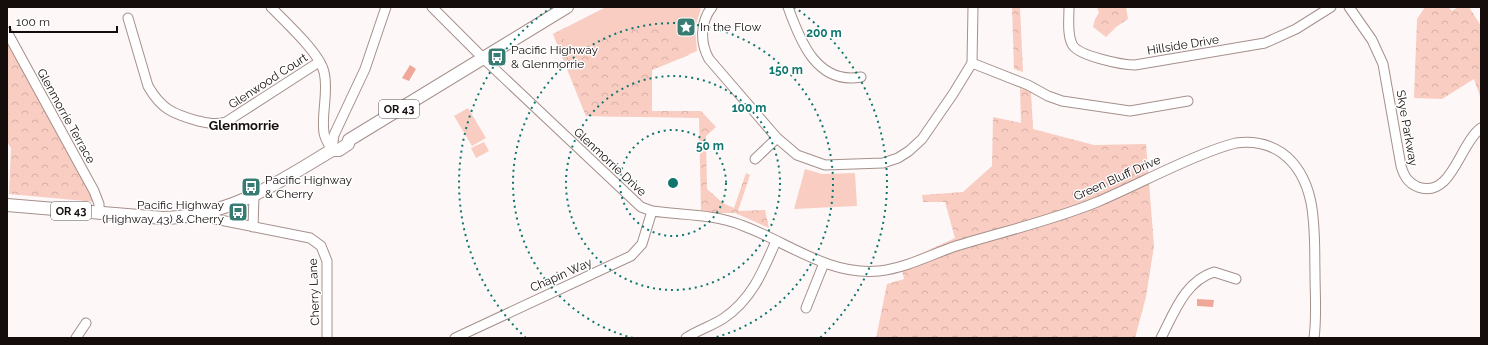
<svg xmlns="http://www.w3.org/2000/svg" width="1488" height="345" font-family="Raleway,sans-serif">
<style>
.green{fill:#f9cdc2}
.forest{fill:url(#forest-crowns)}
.water{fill:#efa897}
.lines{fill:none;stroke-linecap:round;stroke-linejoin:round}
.minor-casing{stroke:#a5908b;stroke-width:11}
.major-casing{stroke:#a5908b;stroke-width:14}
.minor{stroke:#fff;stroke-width:9}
.major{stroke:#fff;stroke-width:12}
.ring{fill:none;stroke:#0f766e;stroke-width:2;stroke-dasharray:2 4}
.labels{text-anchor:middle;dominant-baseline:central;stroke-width:3;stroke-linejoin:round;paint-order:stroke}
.shield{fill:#fff;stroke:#5b5655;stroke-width:1}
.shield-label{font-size:11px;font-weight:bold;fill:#150d0c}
.poi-label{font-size:12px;fill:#150d0c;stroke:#fff;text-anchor:start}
.street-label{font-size:12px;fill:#150d0c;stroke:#fff}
.neighbourhood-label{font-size:13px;font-weight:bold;fill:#150d0c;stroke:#fff}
.centre{fill:#0f766e;stroke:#fff;stroke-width:2}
.ring-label{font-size:12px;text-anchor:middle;font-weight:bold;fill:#0f766e;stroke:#fff;stroke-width:3;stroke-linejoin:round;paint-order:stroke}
</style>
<defs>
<pattern id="forest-crowns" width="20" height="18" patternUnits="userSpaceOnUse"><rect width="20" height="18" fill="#f9cdc2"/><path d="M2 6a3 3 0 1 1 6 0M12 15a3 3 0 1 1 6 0" fill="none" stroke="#d5afa6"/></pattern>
</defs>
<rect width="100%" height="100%" fill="#fdf8f7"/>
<g class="green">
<polygon points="606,7 698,7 701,9 695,27 697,51 652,70 652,117 586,116 553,34"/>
<polygon points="468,108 486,138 472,146 454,116"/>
<polygon points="484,142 489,151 476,158 471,148"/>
<polygon points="805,169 822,174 855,173 857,206 794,209"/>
</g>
<g class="forest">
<polygon points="1012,7 1020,7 1023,72 1014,69"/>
<polygon points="1097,7 1126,7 1128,19 1116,27 1106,37 1093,27 1095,19 1099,13"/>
<polygon points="1425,7 1448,7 1452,11 1458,7 1469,7 1481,26 1481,99 1474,79 1442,99 1414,98 1417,19"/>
<polygon points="566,27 570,31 562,37 571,49 579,44 633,27 670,28 673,38 681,42 689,55 652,70 652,111 701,111 716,127 706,136 707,189 723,203 734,208 746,173 750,175 738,211 765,210 769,228 735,213 701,213 699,118 586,116 553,34"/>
<polygon points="7,41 96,202 9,194 11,148 7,142"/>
<polygon points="1020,88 1023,90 1023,88 1031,92 1033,129 1094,145 1146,144 1154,246 1146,297 1135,338 876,338 887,284 904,279 900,263 955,238 945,202 923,202 922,195 963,192 992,166 993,117 1021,123"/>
</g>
<g class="water">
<polygon points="410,65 416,69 409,81 402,78"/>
<polygon points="1197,299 1214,300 1213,307 1197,306"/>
</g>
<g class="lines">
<defs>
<g id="minor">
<path d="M271 7C285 22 320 53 324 72 329 92 321 113 324 133 325 139 329 145 332 150"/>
<path d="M432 7 483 58 641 207 652 211C681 215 714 214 741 225 786 241 828 276 879 271 905 268 928 256 953 247 1001 232 1051 221 1097 202 1130 188 1162 171 1196 157 1208 152 1223 146 1236 143 1252 141 1269 144 1282 153 1319 180 1314 233 1315 273 1315 295 1317 317 1314 338"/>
<path d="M712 7C700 22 700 43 709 59L777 138 797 155 825 165 883 163 898 158 909 151 922 139 953 94 972 63 973 7"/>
<path d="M788 7C800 41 817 85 861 77"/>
<path d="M1069 7C1069 18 1067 34 1072 44 1077 56 1123 65 1135 65L1265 43 1296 29 1331 7"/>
<path d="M1349 7 1372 40 1383 64 1401 166C1404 176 1408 183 1418 187 1452 199 1459 144 1481 128"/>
<path d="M128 18 148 86C161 109 173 114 198 121 209 123 215 125 226 122L319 62"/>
<polyline points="7,32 94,191 99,204 99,214"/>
<polyline points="972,63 1028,85 1048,96 1062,101 1130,111 1188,101"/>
<polyline points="332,149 334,135 365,69 386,7"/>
<polyline points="755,159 777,138"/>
<polyline points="207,213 215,219 310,238 321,246 327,261 327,338"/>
<polyline points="253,227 254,196"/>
<polyline points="806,308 824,263"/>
<polyline points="76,338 86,323"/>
<polyline points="455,338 631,256 642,244 652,211"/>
<path d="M686 338C698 330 712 326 724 318 752 299 763 271 776 241"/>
<path d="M1161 338C1174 313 1185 281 1214 272L1236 279"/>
</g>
<path id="major" d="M7 205 163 218C230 216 276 184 332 150H339L348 144 349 140 567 7"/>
</defs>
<use href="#minor" class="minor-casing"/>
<use href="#major" class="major-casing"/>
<use href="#minor" class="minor"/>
<use href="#major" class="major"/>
</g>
<g class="ring">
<circle cx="673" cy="183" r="53"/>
<circle cx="673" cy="183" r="107"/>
<path d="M633 338A160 160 0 1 1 713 338"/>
<path d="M526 338A213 213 0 0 1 552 7M794 7A213 213 0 0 1 820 338"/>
</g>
<defs>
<symbol id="sight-square" viewBox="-11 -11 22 22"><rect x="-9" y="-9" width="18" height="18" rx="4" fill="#367c72" stroke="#fff"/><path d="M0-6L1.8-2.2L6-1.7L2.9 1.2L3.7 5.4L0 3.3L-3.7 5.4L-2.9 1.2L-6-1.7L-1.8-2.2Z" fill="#fff"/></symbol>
<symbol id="bus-square" viewBox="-11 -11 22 22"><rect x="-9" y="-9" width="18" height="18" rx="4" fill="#367c72" stroke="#fff"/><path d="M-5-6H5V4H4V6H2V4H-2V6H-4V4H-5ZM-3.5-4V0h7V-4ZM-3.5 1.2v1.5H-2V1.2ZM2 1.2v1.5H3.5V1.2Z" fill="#fff"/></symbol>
</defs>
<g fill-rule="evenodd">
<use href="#sight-square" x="675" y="16" width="22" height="22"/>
<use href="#bus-square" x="486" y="46" width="22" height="22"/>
<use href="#bus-square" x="240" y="176" width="22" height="22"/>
<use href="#bus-square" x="227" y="201" width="22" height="22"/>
</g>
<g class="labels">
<g class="shield">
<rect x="379" y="100" width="40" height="18" rx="3"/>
<rect x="51" y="202" width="40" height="18" rx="3"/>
</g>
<g class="shield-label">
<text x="399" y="109">OR 43</text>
<text x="71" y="211">OR 43</text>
</g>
<g class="poi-label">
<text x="700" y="27">In the Flow</text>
<text x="511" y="50">Pacific Highway<tspan x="511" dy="14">&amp; Glenmorrie</tspan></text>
<text x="265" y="180">Pacific Highway<tspan x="265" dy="14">&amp; Cherry</tspan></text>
<text x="224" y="205" text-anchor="end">Pacific Highway<tspan x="224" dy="14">(Highway 43) &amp; Cherry</tspan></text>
</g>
<g class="street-label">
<text transform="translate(1183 45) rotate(-9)">Hillside Drive</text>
<text transform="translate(268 81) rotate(-33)">Glenwood Court</text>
<text transform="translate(66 116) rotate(61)">Glenmorrie Terrace</text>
<text transform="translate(1407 128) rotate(80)">Skye Parkway</text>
<text transform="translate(610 162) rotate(43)">Glenmorrie Drive</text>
<text transform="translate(1117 178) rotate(-24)">Green Bluff Drive</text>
<text transform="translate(561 275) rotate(-24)">Chapin Way</text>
<text transform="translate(314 292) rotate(-92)">Cherry Lane</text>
</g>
<g class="neighbourhood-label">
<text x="244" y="125">Glenmorrie</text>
</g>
</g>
<circle cx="673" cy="183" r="6" class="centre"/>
<g class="ring-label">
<text x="824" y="37">200 m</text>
<text x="786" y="74">150 m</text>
<text x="749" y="112">100 m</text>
<text x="710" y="150">50 m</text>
</g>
<rect width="1488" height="345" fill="none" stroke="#150d0c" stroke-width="16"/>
<path d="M10 26v6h107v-6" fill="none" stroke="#150d0c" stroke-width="2"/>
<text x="16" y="26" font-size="12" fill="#150d0c" stroke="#ffffff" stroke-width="3" paint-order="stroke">100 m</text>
</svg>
